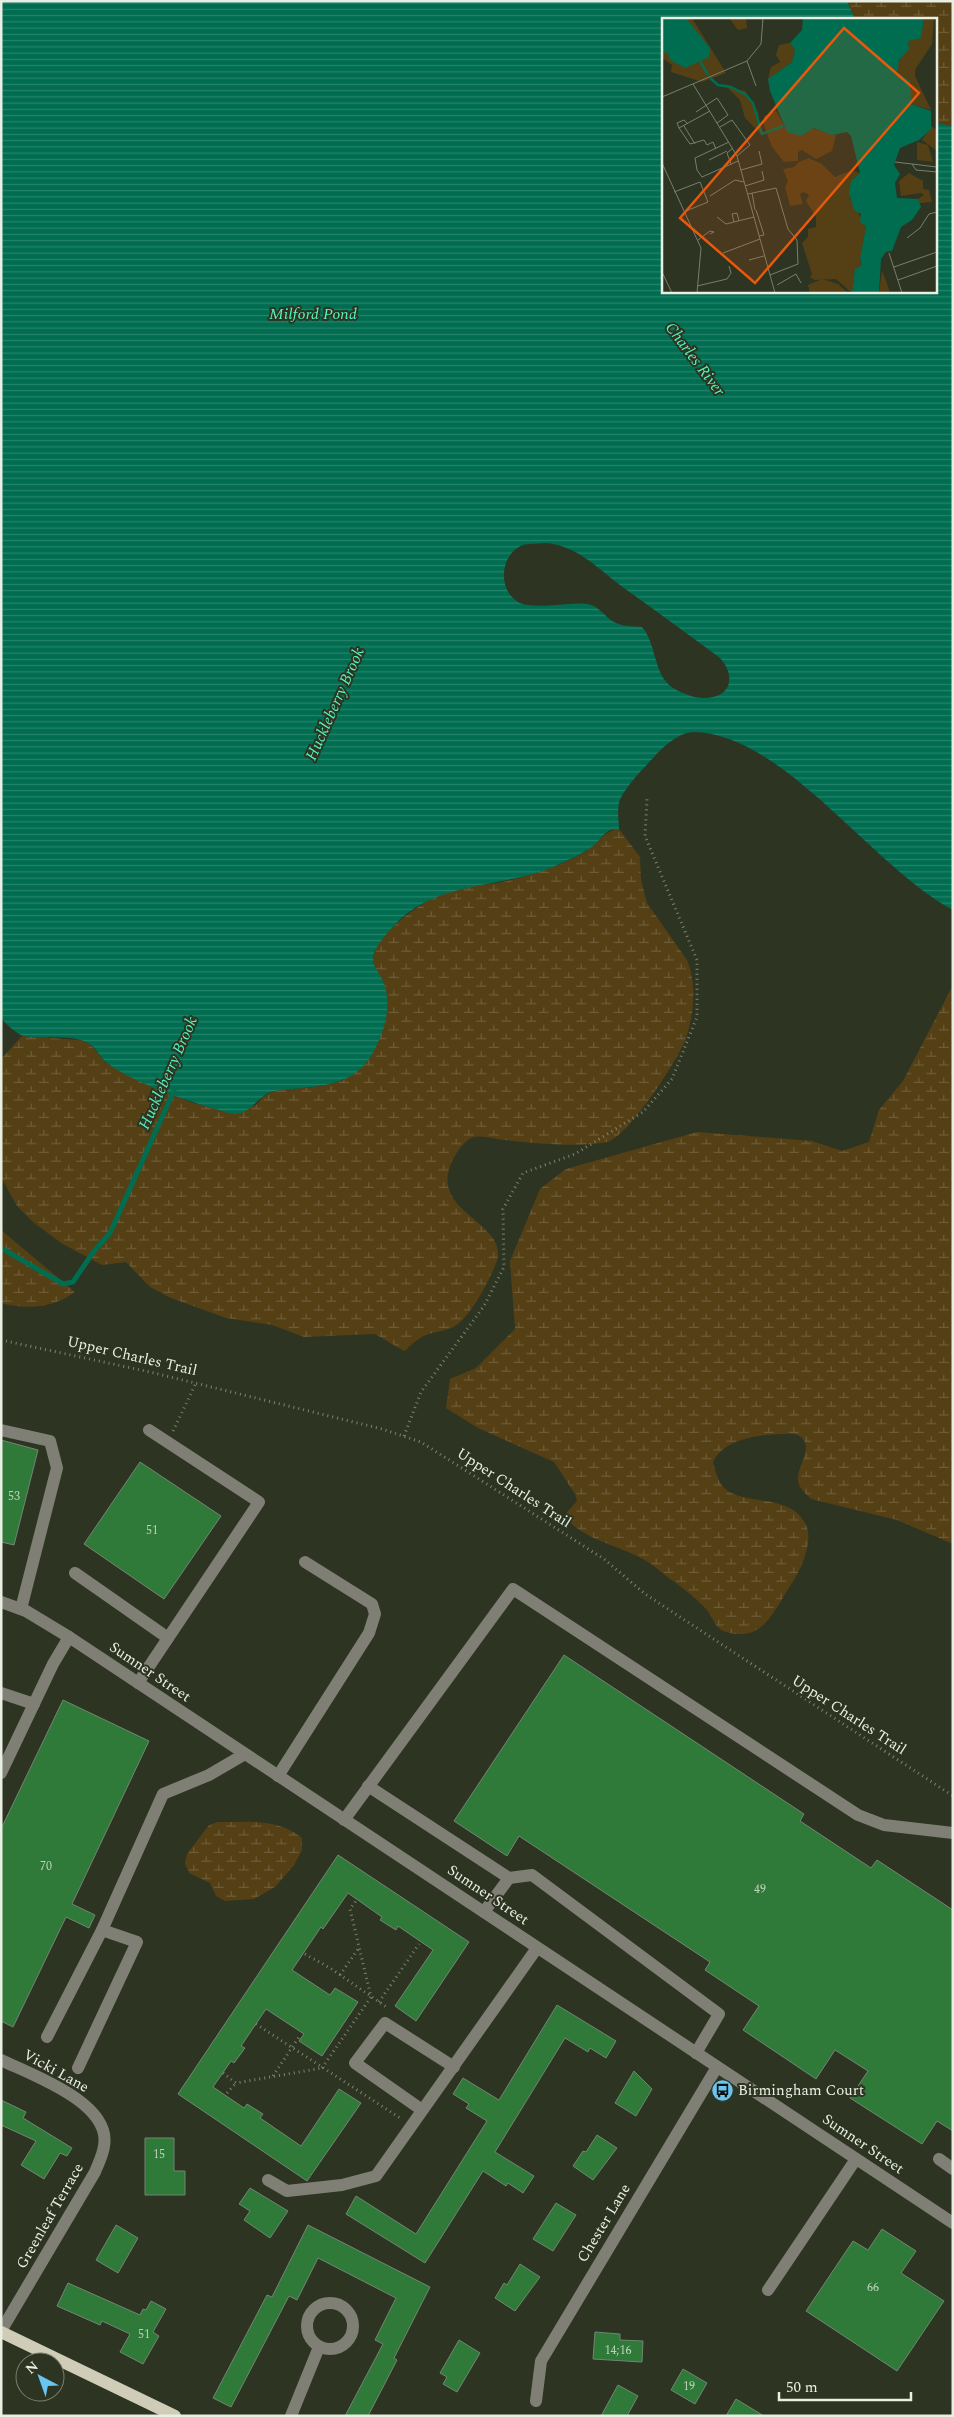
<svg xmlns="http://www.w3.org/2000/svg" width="954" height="2417" font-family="Spectral,serif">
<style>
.wetland{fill:url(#wetland-marsh)}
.water{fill:url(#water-rules);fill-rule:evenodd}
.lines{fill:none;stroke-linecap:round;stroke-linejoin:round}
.stream{stroke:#006d51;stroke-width:5}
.building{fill:#2f7939;stroke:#738674}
.path{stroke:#7d8373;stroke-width:3;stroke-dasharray:1 4;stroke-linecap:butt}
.minor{stroke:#807f75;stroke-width:12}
.major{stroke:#cfcdb8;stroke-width:12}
.labels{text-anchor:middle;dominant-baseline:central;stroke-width:4;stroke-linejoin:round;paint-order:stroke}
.number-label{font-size:12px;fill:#bbd2b8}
.street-label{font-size:15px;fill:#eaefe3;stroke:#2d3421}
.poi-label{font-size:15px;fill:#eaefe3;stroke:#2d3421;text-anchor:start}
.water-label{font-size:16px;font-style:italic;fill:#56f5c1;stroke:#2d3421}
.inset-river{fill:none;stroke:#006d51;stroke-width:2.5}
.inset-road{fill:none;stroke:#797f6f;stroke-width:1}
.view{fill:#e8590c;fill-opacity:0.15;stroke:#e8590c;stroke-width:2.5}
.inset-edge{fill:none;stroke:#eaefe3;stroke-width:2.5}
</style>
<defs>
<pattern id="wetland-marsh" width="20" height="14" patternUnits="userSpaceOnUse" patternTransform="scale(1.25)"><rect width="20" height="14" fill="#554016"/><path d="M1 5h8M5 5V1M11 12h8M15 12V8" fill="none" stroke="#6e5c38"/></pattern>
<pattern id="water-rules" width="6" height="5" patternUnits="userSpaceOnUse" patternTransform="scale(1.25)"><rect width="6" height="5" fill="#006d51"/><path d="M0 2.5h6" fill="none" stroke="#25826a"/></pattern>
</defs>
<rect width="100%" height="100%" fill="#2d3421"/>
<g class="wetland">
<polygon points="847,1 953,1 953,126 935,123 935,19 855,19"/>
<path d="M619 829 640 857 641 880 647 903 687 960C697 984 694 1014 686 1038 679 1059 627 1138 607 1142 577 1148 535 1143 504 1140 494 1139 482 1134 471 1138 467 1140 463 1145 460 1148 416 1209 502 1218 498 1256 497 1264 491 1274 488 1281 481 1295 470 1314 458 1324 449 1332 432 1331 422 1337 416 1340 410 1346 404 1351L375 1334 304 1337 272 1325 226 1318 171 1298 150 1287 126 1262 102 1265 61 1243 33 1222 17 1206 1 1177V1059L22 1036 80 1040 90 1044 105 1062 125 1074 190 1102 234 1114 256 1105 264 1096 274 1091 322 1086 344 1080 382 979C378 973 373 966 373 959 374 935 420 903 440 895 461 885 484 886 507 881 521 878 536 873 550 868 562 864 574 858 585 852 597 844 605 830 619 829Z"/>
<path d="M953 985V1544L897 1520 811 1499C806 1494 798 1487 798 1480 797 1466 812 1451 803 1439 797 1432 788 1434 781 1434 758 1435 724 1439 713 1462 715 1469 717 1478 721 1484 738 1509 790 1490 806 1525 814 1542 800 1572 790 1586 780 1601 768 1629 749 1633 741 1635 727 1634 720 1629 714 1625 712 1616 707 1610 693 1594 672 1581 655 1567 631 1547 588 1544 566 1518L567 1512 577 1501 575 1494 554 1462 478 1428 446 1408 450 1379 476 1368 515 1329 510 1261 540 1189 566 1169 697 1132 812 1141 842 1151 869 1142 879 1110 903 1081Z"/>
<path d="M1 1230 75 1292C53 1308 27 1310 1 1303Z"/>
<path d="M218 1822C247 1822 279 1818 302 1838V1850L294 1865 275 1887 254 1899 225 1901 216 1896 210 1883 189 1873 185 1864 187 1854 209 1825Z"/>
</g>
<path class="water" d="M1 1H847L855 19H663V291H935V123L953 126V910C873 868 784 734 694 732 679 732 663 747 653 758 644 768 622 790 619 803 617 811 619 821 619 829 616 830 613 829 610 830 604 833 598 842 593 846 581 855 566 861 553 867 498 890 433 879 390 930 384 937 375 947 373 957 372 966 379 972 382 979 394 1004 384 1034 371 1056 353 1085 322 1086 292 1089 283 1090 273 1090 265 1095 255 1102 248 1114 234 1114 229 1114 221 1110 215 1109 182 1099 134 1083 107 1063 100 1058 96 1047 88 1043 68 1033 45 1040 24 1036 16 1034 7 1024 1 1019ZM546 543C579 546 599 570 624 588 656 611 688 634 720 658 735 674 733 697 706 698 697 699 681 693 673 688 653 675 657 644 642 627 634 626 626 627 619 624 607 621 601 606 587 604 569 602 532 610 518 602 497 589 500 554 523 545 529 543 539 544 546 543Z"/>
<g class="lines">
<polyline class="stream" points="1,1248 58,1281 63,1284 73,1282 94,1251 110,1233 175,1088"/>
</g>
<g class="building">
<polygon points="1,1440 38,1450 14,1545 1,1542"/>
<polygon points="140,1462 221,1516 164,1599 84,1544"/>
<polygon points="564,1655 804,1814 800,1821 871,1868 877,1860 953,1910 953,2131 937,2121 922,2144 850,2098 868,2071 835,2050 816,2079 743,2030 759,2006 705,1970 710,1962 519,1836 507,1856 454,1821"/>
<polygon points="63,1700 149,1741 72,1904 95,1915 89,1928 66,1917 13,2027 1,2021 1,1829"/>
<polygon points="338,1855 469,1942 416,2021 395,2006 433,1950 398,1926 396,1930 380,1920 382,1917 348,1893 323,1929 321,1927 292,1970 330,1995 335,1988 358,2002 322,2056 299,2041 304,2034 266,2009 241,2046 245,2048 234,2063 231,2061 213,2087 244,2108 247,2104 263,2114 260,2118 301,2146 339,2089 361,2103 307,2181 178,2094"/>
<polygon points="557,2005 616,2041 606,2058 590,2048 588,2052 565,2038 495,2152 534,2176 523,2193 508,2183 506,2186 483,2171 425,2263 346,2214 356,2196 416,2234 487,2121 466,2108 469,2104 453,2094 463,2078 499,2100"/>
<polygon points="634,2071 652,2089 636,2116 615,2103"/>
<polygon points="1,2100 26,2112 23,2118 72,2148 67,2156 60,2153 44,2179 21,2165 36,2141 1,2125"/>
<polygon points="597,2135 617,2148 593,2180 573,2166 583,2151 586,2152"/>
<polygon points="145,2138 174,2138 174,2171 185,2171 185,2195 145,2195"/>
<polygon points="250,2188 288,2211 270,2238 244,2220 250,2211 239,2204"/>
<polygon points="556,2203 576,2215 553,2251 533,2239"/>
<polygon points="116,2225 138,2238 118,2273 96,2260"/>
<polygon points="308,2225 430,2287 394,2358 397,2360 368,2416 345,2416 383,2344 375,2340 396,2298 318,2258 297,2300 289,2296 231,2407 213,2398 267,2295 272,2297"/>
<polygon points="882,2229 916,2251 901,2273 944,2301 897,2371 806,2311 853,2241 868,2250"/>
<polygon points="520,2264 540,2277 515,2311 495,2298 504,2283 507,2285"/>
<polygon points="68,2283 140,2315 143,2309 146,2310 151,2301 166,2309 153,2332 159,2336 143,2364 120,2352 130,2334 102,2321 100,2325 57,2306"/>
<polygon points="595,2332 620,2334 620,2340 643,2341 642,2362 593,2359"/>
<polygon points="459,2340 480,2353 457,2392 443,2384 447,2377 440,2373"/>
<polygon points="683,2369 707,2383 695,2404 671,2390"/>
<polygon points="618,2385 638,2396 627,2416 601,2416"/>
<polygon points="736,2399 764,2416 726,2416"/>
</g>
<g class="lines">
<g class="path">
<polyline points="1,1340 150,1372 382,1429 421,1442 604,1559 645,1594 953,1796"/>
<polyline points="173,1431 196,1383"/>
<polyline points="404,1436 421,1392 484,1306 504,1267 503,1209 523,1173 575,1154 643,1112 672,1079 697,1017 697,960 645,836 647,799"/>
<polyline points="305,1954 330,1968 388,2008"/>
<polyline points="340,1975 358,1949"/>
<polyline points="379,2002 419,1944"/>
<polyline points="256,2024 400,2118"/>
<polyline points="322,2068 371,1997 350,1909 356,1901"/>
<polyline points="223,2073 236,2083 322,2068"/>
<polyline points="273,2076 299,2037"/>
<polyline points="227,2093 236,2083"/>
</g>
<g class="minor">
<polyline points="1,1430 50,1441 57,1468 21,1609"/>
<polyline points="75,1573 168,1638"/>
<polyline points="1,1602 26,1611 69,1637 953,2223"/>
<polyline points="138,1683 259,1502 149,1430"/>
<polyline points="1,1693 34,1704"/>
<polyline points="1,1773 53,1664 69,1637"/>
<polyline points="278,1776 369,1633 375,1614 372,1604 305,1562"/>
<polyline points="368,1786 509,1878 484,1912"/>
<polyline points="344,1820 513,1589 858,1815 884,1825 953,1833"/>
<polyline points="509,1878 532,1875 719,2014 696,2053"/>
<polyline points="47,2037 102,1930"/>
<path d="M1 2060C32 2075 112 2103 104 2146 103 2155 98 2164 95 2172L1 2331"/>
<polyline points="78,2068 137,1942 102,1930 163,1794 209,1775 245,1754"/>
<polyline points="422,2110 355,2063 385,2023 454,2067"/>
<polyline points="939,2159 953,2169"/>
<polyline points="268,2180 287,2191 342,2185 376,2176 537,1948"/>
<polyline points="768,2290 856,2159"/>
<circle cx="330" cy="2326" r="23"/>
<polyline points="536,2401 541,2361 717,2067"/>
<polyline points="291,2416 319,2347"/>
</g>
<polyline class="major" points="1,2332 175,2416"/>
</g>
<defs>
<symbol id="bus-disc" viewBox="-11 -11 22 22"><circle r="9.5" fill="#68c4f0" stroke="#2d3421"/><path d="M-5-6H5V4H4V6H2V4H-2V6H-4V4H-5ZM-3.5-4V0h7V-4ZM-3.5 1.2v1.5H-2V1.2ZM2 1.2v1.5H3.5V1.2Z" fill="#111"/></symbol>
</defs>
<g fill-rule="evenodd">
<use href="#bus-disc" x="710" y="2078" width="25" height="25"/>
</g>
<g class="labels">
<g class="number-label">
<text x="14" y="1496">53</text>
<text x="152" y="1530">51</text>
<text x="46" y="1866">70</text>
<text x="760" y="1889">49</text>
<text x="159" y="2154">15</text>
<text x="873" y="2287">66</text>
<text x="144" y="2334">51</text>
<text x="618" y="2350">14;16</text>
<text x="689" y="2386">19</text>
</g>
<g class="street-label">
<text transform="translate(132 1356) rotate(13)">Upper Charles Trail</text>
<text transform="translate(514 1488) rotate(33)">Upper Charles Trail</text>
<text transform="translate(150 1672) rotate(34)">Sumner Street</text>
<text transform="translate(849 1715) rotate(33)">Upper Charles Trail</text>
<text transform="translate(488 1895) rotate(34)">Sumner Street</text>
<text transform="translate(56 2071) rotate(29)">Vicki Lane</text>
<text transform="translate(863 2144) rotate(34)">Sumner Street</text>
<text transform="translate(50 2216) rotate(-60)">Greenleaf Terrace</text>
<text transform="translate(604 2223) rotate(-59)">Chester Lane</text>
</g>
<g class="poi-label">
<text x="738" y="2090">Birmingham Court</text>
</g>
<g class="water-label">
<text x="313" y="314">Milford Pond</text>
<text transform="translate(695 359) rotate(53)">Charles River</text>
<text transform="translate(335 704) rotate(-66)">Huckleberry Brook</text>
<text transform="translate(168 1073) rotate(-66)">Huckleberry Brook</text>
</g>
</g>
<g transform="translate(662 18)">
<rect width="275" height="275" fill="#2d3421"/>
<path d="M269 108 275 112 274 132 260 122ZM255 124 266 127 271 144 255 142Z" fill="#554016"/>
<path d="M0 0H30L64 55 40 64 9 54 10 47 0 40ZM160 261 176 266 186 275H148L146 267Z" fill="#554016"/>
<path d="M67 0H84L85 10 76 12ZM262 0H272L270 26 253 52V58L269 92 249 86 246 80 249 68 235 55 236 44 247 29 246 23 259 19ZM128 25 133 32 130 44 106 61 109 49 118 44 114 37 117 27ZM65 69 83 73 96 94 100 117 83 100 78 82ZM114 93 126 114H145L150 110 174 117 170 133 154 141 140 132 136 134V143L122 144 110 129 102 108V98ZM147 140 160 146 173 159 190 152 198 155 192 160 188 181 204 208 198 242 200 247 193 251 190 275 174 261 152 262 148 259 150 256 140 225 146 219V211L154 209V199L144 183 147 177 142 174 138 176 141 186 128 188 123 169 126 163 121 151 132 149 137 144ZM247 155 261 163V171L267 172 270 184 257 185 256 181 262 177 260 175 239 178 237 163ZM220 253 224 263 228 275H217Z" fill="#554016"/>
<path d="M0 0H24L48 30 47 39 23 50 8 42 6 35 0 34ZM141 0H262L259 20 246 23 247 31 237 42 235 55 248 63 249 86 269 93V111L257 122 238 130 232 147 238 156 233 165 235 180 256 181 259 189 250 202 239 209 230 233 224 234 219 241 217 275H190L193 251 200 247 198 241 204 208 198 204 199 196 192 192 187 175 189 163 198 155 189 118 185 114 170 117 152 110 139 118 125 114 108 73 106 61 130 44 133 32 128 25 140 12Z" fill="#006d51"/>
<path class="inset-river" d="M38 43 46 57M48 60 56 67 69 69 84 77 91 85 100 116 121 108"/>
<path class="inset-road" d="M85 43 94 68M31 66 75 138 113 275M0 79 85 43 99 26 101 0M48 93 17 110 28 126 42 122 45 127 51 124 54 131M34 94 55 80 66 97 55 105M22 108 33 126M58 109 70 102 88 127 75 138M17 110 15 105 22 102 26 106M67 124 33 140 35 152 40 159 76 143M47 142 65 133M233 144 250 146M0 145 39 230 35 275M69 146 65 135 71 130M275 149 250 146 254 152 275 154M79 152 100 146 97 133M83 168 102 162 100 153M12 174 38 164 46 184 24 193M90 175 93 192M86 176 114 170 126 211 135 222 136 246 108 257M48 178 73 162 82 164M94 192 102 217 97 218M55 199 64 206 92 199M72 204 70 196 75 195 77 203M245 220 258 210 267 196 275 194M36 222 48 213 52 214 48 216M61 235 98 221M227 235 240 275M87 242 102 238M232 249 275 234M0 254 10 275M236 262 275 248M115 267 134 256 139 265M35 268 65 261 69 255 67 248"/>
<path class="view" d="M182 10 257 75 93 265 18 200Z"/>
<rect width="275" height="275" class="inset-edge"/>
</g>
<rect width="954" height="2417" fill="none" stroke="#eaefe3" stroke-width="5"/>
<g transform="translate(40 2377) rotate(319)"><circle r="24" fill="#2d3421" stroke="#797f6f"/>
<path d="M0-4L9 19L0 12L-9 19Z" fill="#68c4f0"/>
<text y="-8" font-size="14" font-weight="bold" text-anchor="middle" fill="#eaefe3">N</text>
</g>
<path d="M779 2392v8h132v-8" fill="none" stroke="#eaefe3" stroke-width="2.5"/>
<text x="786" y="2392" font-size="15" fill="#eaefe3" stroke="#2d3421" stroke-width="4" paint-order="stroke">50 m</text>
</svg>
